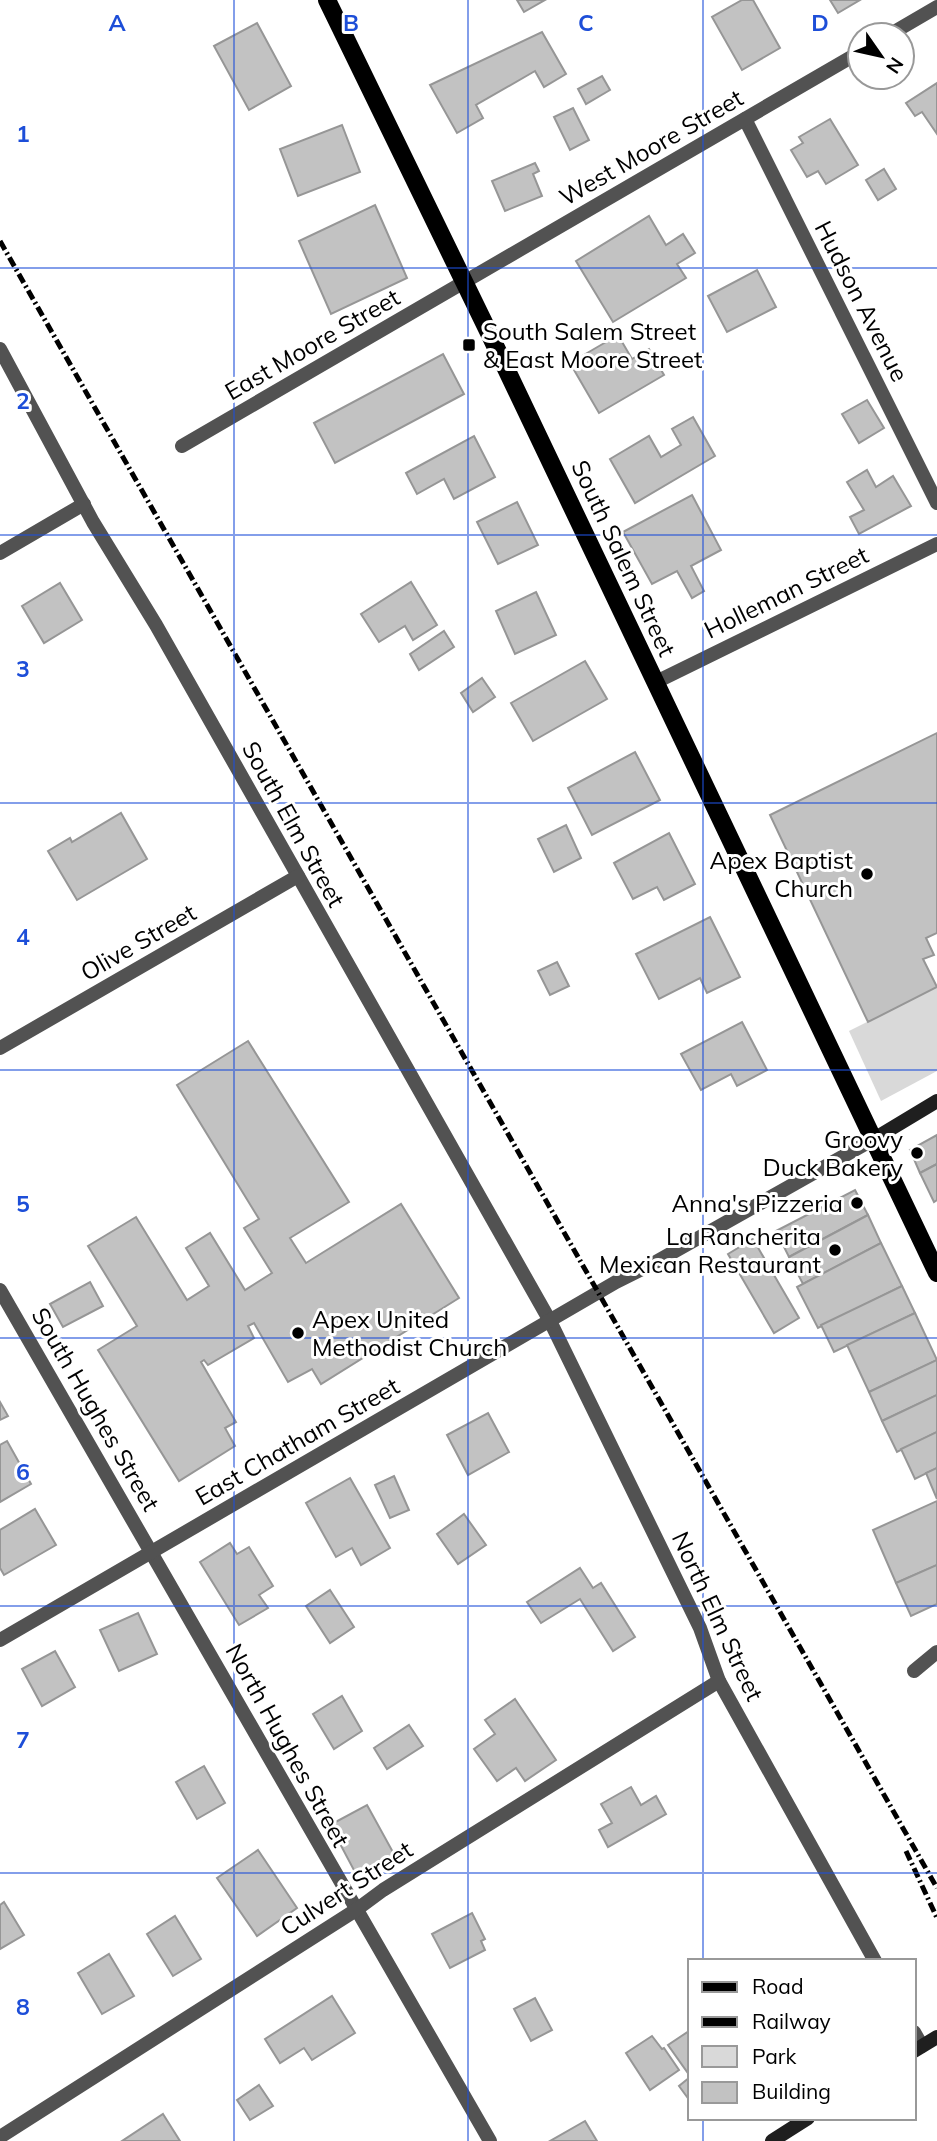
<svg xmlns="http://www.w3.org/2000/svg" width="937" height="2141" font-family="Mulish,sans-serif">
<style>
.green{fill:#d9d9d9}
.building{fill:#c2c2c2;stroke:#969696;stroke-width:2}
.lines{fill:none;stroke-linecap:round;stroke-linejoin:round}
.street{stroke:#525252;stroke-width:14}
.secondary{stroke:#1f1f1f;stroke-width:14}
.primary{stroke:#000;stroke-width:18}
.rail{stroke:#000;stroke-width:5;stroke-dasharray:10 3.5 2 3.5;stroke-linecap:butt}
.grid{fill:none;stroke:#1d4ed8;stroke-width:2;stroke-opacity:0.55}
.poi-dot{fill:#000;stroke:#fff;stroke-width:2.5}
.labels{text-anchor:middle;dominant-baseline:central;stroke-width:6;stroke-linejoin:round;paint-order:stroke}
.street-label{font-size:24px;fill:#000;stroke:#fff}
.poi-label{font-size:24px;fill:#000;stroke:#fff;text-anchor:end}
.grid-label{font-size:23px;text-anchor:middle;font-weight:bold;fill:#1d4ed8;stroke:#fff;stroke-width:6;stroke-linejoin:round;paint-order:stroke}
</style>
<rect width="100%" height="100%" fill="#fff"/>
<polygon class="green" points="937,987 937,1071 881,1101 849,1031"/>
<g class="building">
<polygon points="517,0 545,0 524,12"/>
<polygon points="742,0 753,0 780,48 742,70 712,17"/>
<polygon points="830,0 860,0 838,13"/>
<polygon points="257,23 291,86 249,110 214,46"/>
<polygon points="542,32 566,74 544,87 535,71 476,105 483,118 457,133 430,85"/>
<polygon points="602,76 610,90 586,104 578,89"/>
<polygon points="937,83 937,134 922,112 915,116 906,103"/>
<polygon points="573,108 589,140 570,150 554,117"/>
<polygon points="830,119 858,165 826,184 818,171 807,177 791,150 803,143 799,137"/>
<polygon points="342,125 360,172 298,196 280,149"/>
<polygon points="535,163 539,171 533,174 542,196 505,211 492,181"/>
<polygon points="884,169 896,189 878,200 866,180"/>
<polygon points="375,205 407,278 331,314 299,241"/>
<polygon points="649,216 666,245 683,234 695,253 677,264 686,278 613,322 576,261"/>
<polygon points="757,270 776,307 727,332 708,296"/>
<polygon points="618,335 632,359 649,349 664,375 599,413 570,363"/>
<polygon points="443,354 464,394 335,463 314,423"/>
<polygon points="867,400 884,428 859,443 842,414"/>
<polygon points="693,417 715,456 635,503 610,459 649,436 661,457 681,445 672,429"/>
<polygon points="474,436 495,477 454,499 444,479 417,494 406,473"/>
<polygon points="867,470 876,487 893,476 911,506 859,534 850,517 864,510 847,482"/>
<polygon points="692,495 721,550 691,566 704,591 692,598 677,571 652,584 623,532"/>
<polygon points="517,502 538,545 498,564 477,522"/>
<polygon points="411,582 437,625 413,640 405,626 379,642 361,614"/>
<polygon points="60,583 82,620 44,643 22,606"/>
<polygon points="536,592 556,635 515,654 496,611"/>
<polygon points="444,631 454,647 419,670 410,654"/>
<polygon points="585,661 607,699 533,741 511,703"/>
<polygon points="482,678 495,697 473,712 461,693"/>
<polygon points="937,733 937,933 926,938 934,955 923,959 937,987 868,1022 770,815"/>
<polygon points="635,752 660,800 592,835 568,788"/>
<polygon points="121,813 147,859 77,900 48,851 70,838 72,842"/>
<polygon points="566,825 581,858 554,872 538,839"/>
<polygon points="669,833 695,884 664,900 657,887 633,899 614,863"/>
<polygon points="710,917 740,977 707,993 700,978 659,999 636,954"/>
<polygon points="557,962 569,986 550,995 538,971"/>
<polygon points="742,1022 767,1070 737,1086 731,1074 701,1090 681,1054"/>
<polygon points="248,1041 349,1202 290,1238 306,1263 401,1204 459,1298 321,1384 312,1369 288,1382 254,1323 248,1326 254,1338 208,1365 204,1360 201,1362 236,1422 225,1428 235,1446 179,1481 98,1350 137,1326 88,1246 136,1217 187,1300 209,1286 186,1248 210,1233 245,1290 272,1273 244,1228 259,1219 177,1085"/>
<polygon points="937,1135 937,1164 920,1173 910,1150"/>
<polygon points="937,1164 937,1200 934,1202 920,1173"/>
<polygon points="855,1190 868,1215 789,1257 776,1231"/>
<polygon points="868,1215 881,1243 803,1284 789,1257"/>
<polygon points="753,1239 799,1318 774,1333 728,1254"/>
<polygon points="881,1243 902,1286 818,1328 797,1287"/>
<polygon points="90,1282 103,1306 63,1327 50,1304"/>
<polygon points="902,1286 915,1313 834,1352 821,1325"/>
<polygon points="915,1313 937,1360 869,1392 847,1345"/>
<polygon points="937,1360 937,1395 882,1421 869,1392"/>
<polygon points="937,1395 937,1432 897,1452 882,1421"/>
<polygon points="0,1402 8,1416 0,1420"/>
<polygon points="488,1413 509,1452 468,1475 447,1435"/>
<polygon points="937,1432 937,1468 915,1479 901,1449"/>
<polygon points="7,1441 31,1484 0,1502 0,1445"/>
<polygon points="937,1468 937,1499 926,1473"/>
<polygon points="394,1476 409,1510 390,1518 375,1485"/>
<polygon points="350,1478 390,1548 361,1565 352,1548 336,1557 306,1503"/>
<polygon points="937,1501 937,1565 896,1583 873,1530"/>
<polygon points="35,1509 56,1545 4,1575 0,1568 0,1530"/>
<polygon points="464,1514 486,1545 458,1564 437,1534"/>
<polygon points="230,1543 237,1554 249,1547 273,1586 259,1595 268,1608 239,1625 200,1562"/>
<polygon points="937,1565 937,1604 911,1616 896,1583"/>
<polygon points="580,1568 593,1588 601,1583 635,1637 613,1651 580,1599 541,1623 527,1602"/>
<polygon points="330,1590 354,1627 330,1643 306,1606"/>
<polygon points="138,1613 157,1654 119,1671 100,1630"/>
<polygon points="55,1651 75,1687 42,1706 22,1669"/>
<polygon points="342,1696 362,1731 334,1749 313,1714"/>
<polygon points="515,1699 556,1760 525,1781 516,1768 497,1781 474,1749 495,1734 485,1720"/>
<polygon points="409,1725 423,1746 387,1769 374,1748"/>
<polygon points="204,1766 225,1803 197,1819 176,1782"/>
<polygon points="631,1787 641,1805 656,1796 666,1814 608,1847 599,1830 612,1823 601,1804"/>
<polygon points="367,1805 394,1854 356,1874 330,1825"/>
<polygon points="258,1850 297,1908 257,1936 217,1878"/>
<polygon points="4,1902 24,1935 0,1949 0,1905"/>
<polygon points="472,1913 485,1939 481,1941 485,1950 450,1968 432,1934"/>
<polygon points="175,1916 201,1959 173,1976 147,1934"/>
<polygon points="109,1954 134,1996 102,2014 78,1973"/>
<polygon points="332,1996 355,2033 312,2060 304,2048 280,2063 265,2039"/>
<polygon points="535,1998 552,2030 531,2041 514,2009"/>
<polygon points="689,2031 690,2033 690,2076 668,2045"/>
<polygon points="652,2036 662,2049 664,2048 679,2070 650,2090 626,2053"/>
<polygon points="690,2077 690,2101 679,2086"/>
<polygon points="259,2085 273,2106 250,2120 237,2100"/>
<polygon points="163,2114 180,2141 122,2141"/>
<polygon points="585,2121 597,2141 550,2141"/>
</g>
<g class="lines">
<g class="street">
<polyline points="889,35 937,7"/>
<polyline points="745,119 937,503"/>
<polyline points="0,349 93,522 156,625 550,1321 700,1628 719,1681 875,1961"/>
<polyline points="182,446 860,52"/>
<polyline points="0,553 84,504"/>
<polyline points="656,682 937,544"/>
<polyline points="0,1048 298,876"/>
<path d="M0 1290C165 1573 325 1858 490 2141"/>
<polyline points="0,1640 616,1282 654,1263 874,1139"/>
<polyline points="914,1671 937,1652"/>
<polyline points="914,2032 922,2046"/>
<polyline points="0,2137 356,1910 383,1890 719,1681"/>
</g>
<g class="secondary">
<polyline points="874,1139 937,1101"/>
<polyline points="914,2051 937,2037"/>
<polyline points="772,2141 808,2118"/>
</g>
<polyline class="primary" points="327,0 490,335 937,1273"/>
<g class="rail">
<polyline points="0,241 937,1888"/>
<polyline points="906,1851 937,1918"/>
</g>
</g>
<path class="grid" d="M234 0V2141M468 0V2141M703 0V1961M0 268H937M0 535H937M0 803H937M0 1070H937M0 1338H937M0 1606H937M0 1873H937M703 2118V2141"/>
<g class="poi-dot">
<rect x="462" y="338" width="14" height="14" rx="3.5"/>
<circle cx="867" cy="874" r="7"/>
<circle cx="917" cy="1153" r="7"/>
<circle cx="857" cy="1203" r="7"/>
<circle cx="835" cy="1250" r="7"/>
<circle cx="298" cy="1333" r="7"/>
</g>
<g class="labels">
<g class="street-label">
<text transform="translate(651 147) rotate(-30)">West Moore Street</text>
<text transform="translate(862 301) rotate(63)">Hudson Avenue</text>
<text transform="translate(312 344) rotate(-30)">East Moore Street</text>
<text transform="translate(624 558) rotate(65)">South Salem Street</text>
<text transform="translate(786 592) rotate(-26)">Holleman Street</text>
<text transform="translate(294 824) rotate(61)">South Elm Street</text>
<text transform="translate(138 942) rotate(-30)">Olive Street</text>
<text transform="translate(96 1409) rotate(60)">South Hughes Street</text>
<text transform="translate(297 1441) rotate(-30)">East Chatham Street</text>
<text transform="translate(718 1616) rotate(65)">North Elm Street</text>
<text transform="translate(288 1745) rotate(61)">North Hughes Street</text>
<text transform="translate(346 1888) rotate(-33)">Culvert Street</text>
</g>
<g class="poi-label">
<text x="483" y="331" text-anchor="start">South Salem Street<tspan x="483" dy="28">&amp; East Moore Street</tspan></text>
<text x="853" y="860">Apex Baptist<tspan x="853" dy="28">Church</tspan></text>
<text x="903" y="1139">Groovy<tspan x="903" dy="28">Duck Bakery</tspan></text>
<text x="843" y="1203">Anna's Pizzeria</text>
<text x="821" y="1236">La Rancherita<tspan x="821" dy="28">Mexican Restaurant</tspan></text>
<text x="312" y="1319" text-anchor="start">Apex United<tspan x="312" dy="28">Methodist Church</tspan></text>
</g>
</g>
<g class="grid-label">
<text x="117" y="31">A</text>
<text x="351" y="31">B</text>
<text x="586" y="31">C</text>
<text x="820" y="31">D</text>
<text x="23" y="142">1</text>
<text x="23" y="409">2</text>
<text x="23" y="677">3</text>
<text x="23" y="945">4</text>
<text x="23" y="1212">5</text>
<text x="23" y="1480">6</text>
<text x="23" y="1748">7</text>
<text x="23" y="2015">8</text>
</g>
<rect x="688" y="1959" width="228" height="161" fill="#ffffff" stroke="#999999" stroke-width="2"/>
<rect x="702" y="1982" width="35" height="10" fill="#000000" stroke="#999999" stroke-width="2"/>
<text x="752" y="1994" font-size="21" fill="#000000">Road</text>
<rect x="702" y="2017" width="35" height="10" fill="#000000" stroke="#999999" stroke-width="2"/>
<text x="752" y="2029" font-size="21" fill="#000000">Railway</text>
<rect x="702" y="2046" width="35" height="21" fill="#d9d9d9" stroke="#999999" stroke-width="2"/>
<text x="752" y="2064" font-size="21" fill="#000000">Park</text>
<rect x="702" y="2082" width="35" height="21" fill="#c2c2c2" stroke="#999999" stroke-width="2"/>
<text x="752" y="2099" font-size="21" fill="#000000">Building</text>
<g transform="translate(881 56) rotate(124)"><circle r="33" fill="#ffffff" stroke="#999999" stroke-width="2"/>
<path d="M0-5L12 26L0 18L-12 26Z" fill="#000000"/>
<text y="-10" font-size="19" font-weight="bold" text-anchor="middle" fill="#000000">N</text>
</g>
</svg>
